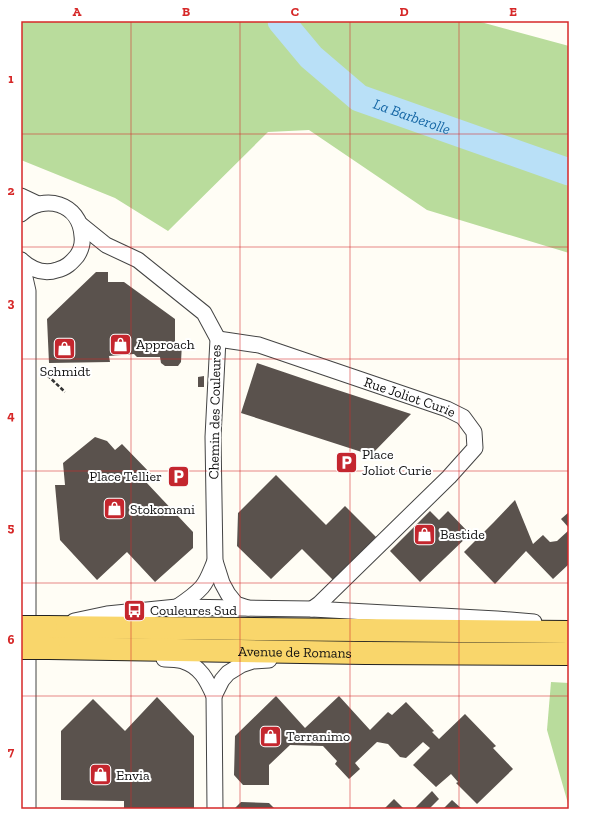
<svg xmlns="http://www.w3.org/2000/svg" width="590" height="830" font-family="'Zilla Slab',serif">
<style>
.forest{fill:#b9dc9c}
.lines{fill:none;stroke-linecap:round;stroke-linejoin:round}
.river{stroke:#b9e0f7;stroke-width:27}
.building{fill:#5a524d}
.minor-casing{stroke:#444;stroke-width:17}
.primary-casing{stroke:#222;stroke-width:24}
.path{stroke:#333;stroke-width:2.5;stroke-dasharray:4 2;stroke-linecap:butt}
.minor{stroke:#fff;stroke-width:15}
.primary{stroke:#f9d66b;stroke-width:22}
.primary-bridge-casing{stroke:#222;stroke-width:24;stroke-linecap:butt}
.primary-bridge{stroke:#f9d66b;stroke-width:22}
.grid{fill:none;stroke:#d62828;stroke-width:1;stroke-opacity:0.55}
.labels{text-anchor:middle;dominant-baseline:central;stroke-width:4;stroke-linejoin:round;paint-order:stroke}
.poi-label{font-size:14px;fill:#111;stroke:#fff;text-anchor:start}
.street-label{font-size:14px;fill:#111;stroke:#fff}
.water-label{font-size:15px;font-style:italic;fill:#1768a6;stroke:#fff}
.neatline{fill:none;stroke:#d62828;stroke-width:1.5}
.grid-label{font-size:13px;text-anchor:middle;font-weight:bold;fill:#d62828}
</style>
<rect width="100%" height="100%" fill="#fffdf5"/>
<g class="forest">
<polygon points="21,21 477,21 569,46 569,253 427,210 309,130 268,132 168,231 115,198 21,160"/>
<polygon points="551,682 569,683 569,807 547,730"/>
</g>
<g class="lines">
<path class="river" id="s1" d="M281 21 311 57 359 98 569 172"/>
</g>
<g class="building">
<polygon points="96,272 108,272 108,282 124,282 175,319 175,343 182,343 181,362 178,366 165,366 161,363 160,357 137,357 134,354 109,356 110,362 49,363 47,319"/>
<polygon points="257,363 316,383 411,414 371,455 241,413"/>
<polygon points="204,376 204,387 198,387 198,377"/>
<polygon points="95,437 107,441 115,450 122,444 152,475 145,481 193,532 193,548 155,582 127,552 97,580 60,540 55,485 65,485 63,463"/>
<polygon points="276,475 326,525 345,506 376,537 333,580 302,549 271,579 237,546 238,513"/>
<polygon points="515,500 533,544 543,535 550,542 557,541 569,530 569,564 553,579 526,551 495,584 464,552 494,522"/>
<polygon points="430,511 439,520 448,511 470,534 420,582 390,551"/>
<polygon points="569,512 569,528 561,519"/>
<polygon points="276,696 305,728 339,696 370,730 388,712 392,715 406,702 434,731 432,732 439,739 465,714 496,746 493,748 513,769 477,804 456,783 458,782 451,774 436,787 413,765 430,748 423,742 406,758 400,757 388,744 377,742 355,763 360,769 349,779 335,764 337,761 323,746 290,745 269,765 269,785 243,785 234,775 235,736"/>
<polygon points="157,697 194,736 194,809 124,809 124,801 61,800 61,731 93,699 125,731"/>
<polygon points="432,791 439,799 429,809 414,809"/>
<polygon points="394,799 404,809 384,809"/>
<polygon points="452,800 462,809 443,809"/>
<polygon points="241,802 269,803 275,809 234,809"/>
</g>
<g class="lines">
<defs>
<g id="minor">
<polyline points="21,196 38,204"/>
<path d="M21 214C44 193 80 203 82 236 83 243 81 250 77 256 71 263 66 268 57 270 43 275 31 269 21 260"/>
<polyline points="80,224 106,245 138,260 204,313 218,339 213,437 215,561 222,583 228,594 236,604 248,608"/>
<polyline points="21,260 28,291 28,809"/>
<path id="s2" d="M218 339 259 345 447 409 463 417 474 432 475 448 449 477 319 604 312 609"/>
<path d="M177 607C186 601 195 595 202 587 208 580 211 570 215 561"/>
<polyline points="74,621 107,614 177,607 312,609 497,619 534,622"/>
<path d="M164 659C170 659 177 659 183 661 200 666 207 680 214 696L215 809"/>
<polyline points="214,696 222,680 228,673 241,665 253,661 269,660"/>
</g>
<g id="primary">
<polyline points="46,627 569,632"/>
<path id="s3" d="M49 648 365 653 569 654"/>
</g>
</defs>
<use href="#minor" class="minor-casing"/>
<use href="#primary" class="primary-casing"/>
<polyline class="path" points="42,374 46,374 65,392"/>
<use href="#minor" class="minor"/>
<use href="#primary" class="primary"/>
<defs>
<g id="primary-bridge">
<polyline points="21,627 46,627"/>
<polyline points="21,648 49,648"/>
</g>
</defs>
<use href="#primary-bridge" class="primary-bridge-casing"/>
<use href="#primary-bridge" class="primary-bridge"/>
</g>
<path class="grid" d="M131 21V809M240 21V809M350 21V809M459 21V809M21 134H569M21 247H569M21 359H569M21 471H569M21 583H569M21 696H569"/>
<defs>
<symbol id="shop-square" viewBox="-11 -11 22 22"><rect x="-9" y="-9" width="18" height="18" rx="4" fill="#c4262e" stroke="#fff"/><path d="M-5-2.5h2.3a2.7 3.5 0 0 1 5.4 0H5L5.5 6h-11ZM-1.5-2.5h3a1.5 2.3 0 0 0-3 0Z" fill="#fff"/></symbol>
<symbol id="parking-square" viewBox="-11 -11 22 22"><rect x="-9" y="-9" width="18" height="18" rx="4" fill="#c4262e" stroke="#fff"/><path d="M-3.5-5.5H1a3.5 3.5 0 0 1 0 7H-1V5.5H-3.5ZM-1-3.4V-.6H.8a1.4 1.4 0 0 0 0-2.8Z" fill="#fff"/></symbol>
<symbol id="bus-square" viewBox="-11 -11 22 22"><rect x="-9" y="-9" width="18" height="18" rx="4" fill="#c4262e" stroke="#fff"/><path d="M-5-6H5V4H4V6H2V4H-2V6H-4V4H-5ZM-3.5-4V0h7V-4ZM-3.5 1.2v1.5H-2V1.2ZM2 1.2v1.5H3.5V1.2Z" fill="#fff"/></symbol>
</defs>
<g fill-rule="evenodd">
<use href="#shop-square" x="108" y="332" width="25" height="25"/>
<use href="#shop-square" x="52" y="336" width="25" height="25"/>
<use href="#parking-square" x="334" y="450" width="25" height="25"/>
<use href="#parking-square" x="166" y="464" width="25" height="25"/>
<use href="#shop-square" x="102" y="496" width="25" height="25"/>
<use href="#shop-square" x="412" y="522" width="25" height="25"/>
<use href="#bus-square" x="122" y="598" width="25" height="25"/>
<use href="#shop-square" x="258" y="724" width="25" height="25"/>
<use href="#shop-square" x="88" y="762" width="25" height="25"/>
</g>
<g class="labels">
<g class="poi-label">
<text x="136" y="344">Approach</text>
<text x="65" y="371" text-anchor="middle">Schmidt</text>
<text x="362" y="454">Place<tspan x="362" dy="16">Joliot Curie</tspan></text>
<text x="162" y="476" text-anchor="end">Place Tellier</text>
<text x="130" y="509">Stokomani</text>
<text x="440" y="534">Bastide</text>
<text x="150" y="610">Couleures Sud</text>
<text x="286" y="736">Terranimo</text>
<text x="116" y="775">Envia</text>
</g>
<g class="street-label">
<text stroke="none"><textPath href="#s2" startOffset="201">Rue Joliot Curie</textPath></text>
<text transform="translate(215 412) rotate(-89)">Chemin des Couleures</text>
<text stroke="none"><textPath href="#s3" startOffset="246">Avenue de Romans</textPath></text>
</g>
<g class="water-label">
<text stroke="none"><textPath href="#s1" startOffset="166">La Barberolle</textPath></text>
</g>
</g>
<rect width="590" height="830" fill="none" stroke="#ffffff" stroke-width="44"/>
<rect x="22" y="22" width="546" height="786" class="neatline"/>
<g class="grid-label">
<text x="77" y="16">A</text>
<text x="186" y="16">B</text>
<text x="295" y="16">C</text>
<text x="404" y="16">D</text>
<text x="513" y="16">E</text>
<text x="11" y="83">1</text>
<text x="11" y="195">2</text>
<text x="11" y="307">3</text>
<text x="11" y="420">4</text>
<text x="11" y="532">5</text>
<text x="11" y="644">6</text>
<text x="11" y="756">7</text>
</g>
</svg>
